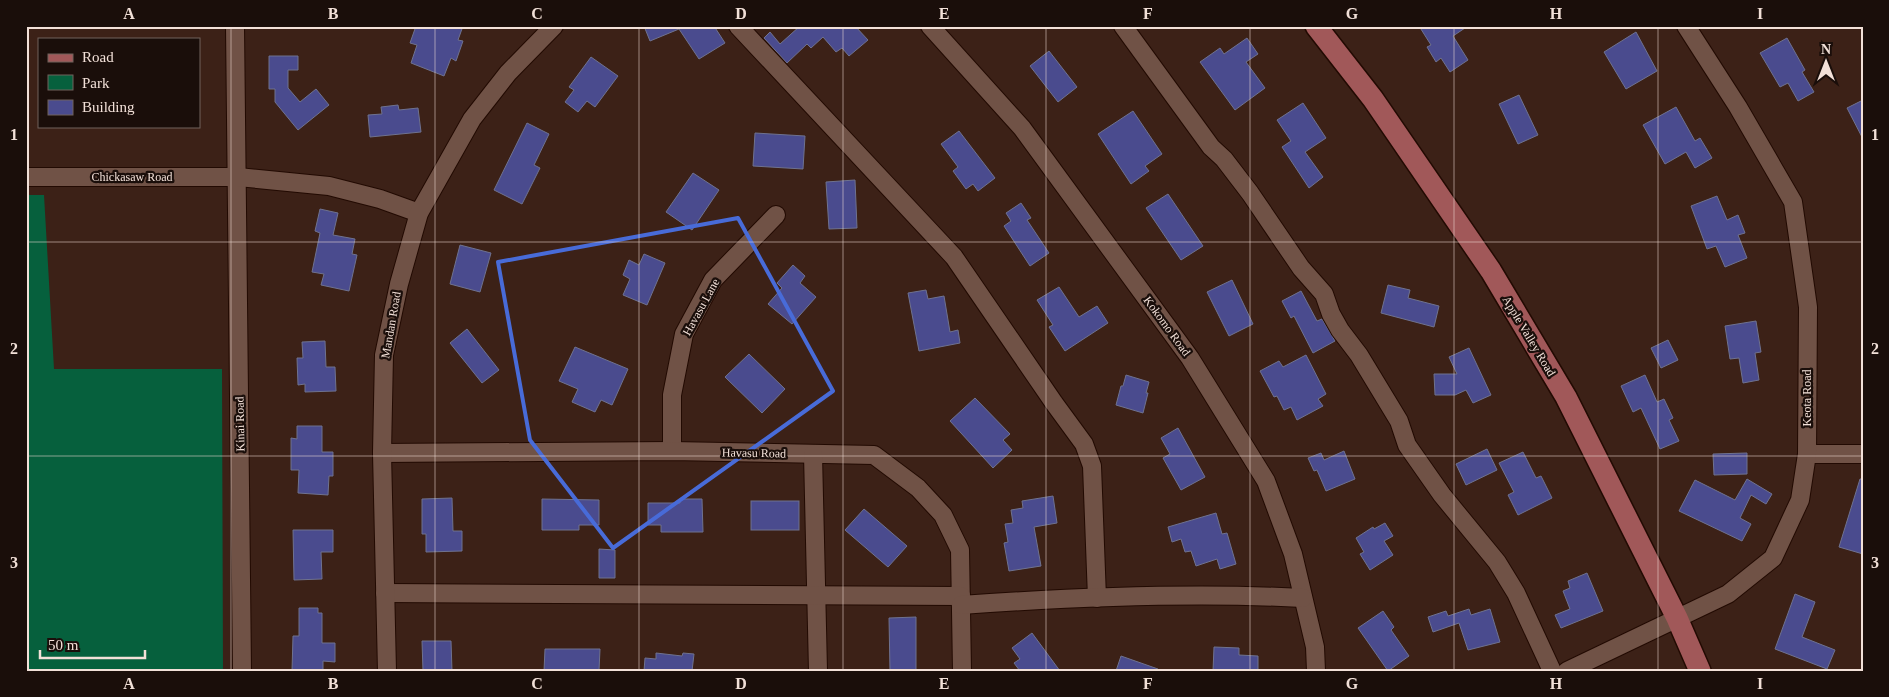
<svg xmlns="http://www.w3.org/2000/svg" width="1889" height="697" font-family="'Times New Roman',serif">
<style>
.green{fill:#06603d}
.building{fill:#4a4b8e;stroke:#6f728f}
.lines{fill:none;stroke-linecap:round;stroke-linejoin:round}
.minor-casing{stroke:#220a02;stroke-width:20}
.major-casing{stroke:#220a02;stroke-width:24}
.minor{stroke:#705246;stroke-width:18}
.major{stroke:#a15859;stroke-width:21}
.marked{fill:none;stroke:#486bd8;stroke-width:4;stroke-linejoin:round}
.grid{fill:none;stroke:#f2e0d8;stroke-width:1;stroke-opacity:0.55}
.labels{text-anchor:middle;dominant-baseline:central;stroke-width:4.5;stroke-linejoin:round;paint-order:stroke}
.street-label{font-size:12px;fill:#f2e0d8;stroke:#1a0e0a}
.neatline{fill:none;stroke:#f2e0d8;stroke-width:2}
.grid-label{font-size:16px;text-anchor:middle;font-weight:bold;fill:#f2e0d8}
</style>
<rect width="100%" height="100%" fill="#3c2117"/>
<polygon class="green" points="26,195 44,195 54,369 222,369 223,671 26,671"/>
<g class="building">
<polygon points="416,26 463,26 458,40 463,41 456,61 451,58 444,76 411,63 417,45 410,43"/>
<polygon points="644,26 714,26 725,43 699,59 679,29 650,41"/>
<polygon points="800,26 855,26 868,40 849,56 842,48 836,52 823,37 811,48 807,44 787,63 764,38 770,32 780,44"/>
<polygon points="1419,26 1468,26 1453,36 1468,60 1450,72 1441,58 1436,62 1427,47 1431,45"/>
<polygon points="1636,32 1657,71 1626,89 1604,52"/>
<polygon points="1247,38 1258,54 1246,62 1265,88 1235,110 1200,62 1220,48 1224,54"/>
<polygon points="1787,38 1805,70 1802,72 1814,92 1798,101 1788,83 1780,87 1760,53"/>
<polygon points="1049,51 1077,87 1058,102 1030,66"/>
<polygon points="269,56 298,56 298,70 288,70 288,88 300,102 316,89 329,105 298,130 275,102 275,89 269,89"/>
<polygon points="591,57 618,76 595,107 587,101 578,112 565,102 574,90 569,87"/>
<polygon points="1519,95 1538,135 1518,144 1499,104"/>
<polygon points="1863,100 1863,139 1847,108"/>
<polygon points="1303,103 1326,138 1305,152 1323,177 1309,188 1282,147 1291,141 1277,120"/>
<polygon points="398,105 399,110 418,108 421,132 370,137 368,115 382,114 381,107"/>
<polygon points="1676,107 1695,141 1700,138 1712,158 1695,168 1686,152 1665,164 1643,125"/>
<polygon points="1133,111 1162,154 1145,166 1149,171 1131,184 1098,134"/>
<polygon points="527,123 549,134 534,165 540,168 522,204 494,190"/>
<polygon points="959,131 995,178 978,191 973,184 966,189 953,171 958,167 941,144"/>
<polygon points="755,133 805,136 803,169 753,166"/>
<polygon points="693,173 719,190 692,230 666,212"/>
<polygon points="855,180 857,228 829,229 826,182"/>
<polygon points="1168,194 1203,246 1181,260 1146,208"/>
<polygon points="1717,196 1727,220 1738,215 1745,233 1738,235 1747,258 1725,267 1716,246 1707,249 1691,206"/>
<polygon points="1021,203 1031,218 1027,220 1049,253 1030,266 1004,226 1011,221 1006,213"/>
<polygon points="320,209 338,213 333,235 355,239 352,254 357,255 349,291 321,285 324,274 312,272 320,233 315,231"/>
<polygon points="460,245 491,253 480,292 450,284"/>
<polygon points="644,254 665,263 647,305 623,295 630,279 623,275 629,260 639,265"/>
<polygon points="793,265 805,276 800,283 816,297 792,324 768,304 782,288 777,283"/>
<polygon points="1232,280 1253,324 1229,336 1207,292"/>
<polygon points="1388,285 1410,290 1408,298 1439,306 1434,327 1381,313"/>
<polygon points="1059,287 1079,317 1097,306 1108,323 1065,351 1049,327 1053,325 1037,300"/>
<polygon points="926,290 928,299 944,296 950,332 958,330 960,343 919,351 908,293"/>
<polygon points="1301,291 1317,321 1322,319 1335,341 1313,353 1294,316 1291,318 1282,301"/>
<polygon points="1756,321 1761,352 1755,353 1759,380 1743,383 1739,358 1730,359 1725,326"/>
<polygon points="467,329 499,370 482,383 450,343"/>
<polygon points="1668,340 1678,360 1661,368 1651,348"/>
<polygon points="325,341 326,367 335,367 336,391 305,392 305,384 298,385 297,358 303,358 302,342"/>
<polygon points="575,347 628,369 612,405 601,400 595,412 572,402 578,389 559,381"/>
<polygon points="1469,348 1491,395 1473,403 1466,390 1455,395 1435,395 1434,374 1457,374 1449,357"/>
<polygon points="749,354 785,389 762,413 725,377"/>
<polygon points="1306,355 1326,394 1318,399 1323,406 1297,420 1291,407 1284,410 1277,396 1274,397 1260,371 1279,361 1283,367"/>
<polygon points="1126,375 1149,382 1146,393 1148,393 1143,413 1116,405 1121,386 1123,386"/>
<polygon points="1645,375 1657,402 1664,399 1673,418 1669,420 1679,441 1660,449 1641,408 1633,412 1621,386"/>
<polygon points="975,398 1010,434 1003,440 1012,450 993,468 950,421"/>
<polygon points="297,426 322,426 322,452 333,452 333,476 329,476 328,495 298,493 299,470 291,470 291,438 297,439"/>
<polygon points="1178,428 1205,477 1181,490 1163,458 1170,454 1161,438"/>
<polygon points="1487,449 1497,470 1466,485 1456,464"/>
<polygon points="1344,451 1355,479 1326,491 1317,470 1314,471 1308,458 1321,453 1324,460"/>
<polygon points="1523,452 1536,478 1541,476 1552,498 1518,515 1508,495 1514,492 1499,463"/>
<polygon points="1747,453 1747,474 1714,475 1713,454"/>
<polygon points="1747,479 1772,494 1766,504 1751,495 1740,518 1751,524 1742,541 1679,511 1695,480 1735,500"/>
<polygon points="1860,479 1863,479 1863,554 1839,547"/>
<polygon points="1053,496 1057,523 1034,527 1041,566 1009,571 1004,543 1008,542 1005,524 1013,523 1011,510 1023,508 1022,501"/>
<polygon points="452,498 453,531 462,531 462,551 426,552 426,534 422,534 422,499"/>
<polygon points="542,499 599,500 599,525 579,525 579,530 542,530"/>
<polygon points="680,499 702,499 703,532 661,532 661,525 648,525 648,503 680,503"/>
<rect x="751" y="501" width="48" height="29"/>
<polygon points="864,509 907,546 888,567 845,530"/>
<polygon points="1216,513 1222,534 1227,533 1236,564 1220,569 1217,559 1196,566 1191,551 1185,552 1181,539 1172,542 1168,527"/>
<polygon points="1385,523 1393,536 1384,541 1393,555 1370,570 1360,554 1364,552 1356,538 1373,527 1374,529"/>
<polygon points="293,530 333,530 333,552 321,552 322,579 294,580"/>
<polygon points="599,549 615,550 615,578 599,578"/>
<polygon points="1587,573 1603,611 1561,628 1555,615 1570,609 1563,591 1570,588 1568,581"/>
<polygon points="1795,594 1815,602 1802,637 1835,650 1827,669 1775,649"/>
<polygon points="299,608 318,608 318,613 322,613 322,643 335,643 335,662 323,661 323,671 292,671 293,636 299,636"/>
<polygon points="1469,609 1471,615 1490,609 1500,642 1468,650 1459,623 1433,632 1428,617 1446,611 1448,616"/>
<polygon points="1383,611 1394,627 1391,630 1409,656 1388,671 1358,628"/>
<polygon points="916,617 916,671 890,671 889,618"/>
<polygon points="1032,633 1060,671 1020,671 1014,663 1020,659 1012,648"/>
<polygon points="422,641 451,641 452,671 423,671"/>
<polygon points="1214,647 1239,648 1239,655 1258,656 1258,671 1213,671"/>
<polygon points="545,649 600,649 599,671 544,671"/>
<polygon points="656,653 682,656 683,653 694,654 692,671 644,671 645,658 656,659"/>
<polygon points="1121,656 1158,669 1157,671 1116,671"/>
</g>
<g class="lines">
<defs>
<g id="minor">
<polyline points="235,26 242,671"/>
<polyline points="738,26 954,257 1054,403 1084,444 1092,466 1097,598"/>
<polyline points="930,26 1022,128 1190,358 1266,481 1293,554 1315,647 1316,671"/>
<polyline points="1123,26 1211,147 1224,159 1250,193 1301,268 1324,294 1331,314 1340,330 1359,355 1399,421 1407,445 1442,495 1497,562 1516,593 1552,671"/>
<polyline points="26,177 238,177 329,186 380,199 419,213"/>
<polyline points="672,451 672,395 684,334 713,280 776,215"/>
<polyline points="382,453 672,451 874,455 918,488 943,515 960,550 962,671"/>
<polyline points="813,454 818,671"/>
<polyline points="1807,454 1863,454"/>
<polyline points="385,593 961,596"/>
<path d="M961 605C1074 597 1190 592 1303 598"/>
<polyline points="387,671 382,453 384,355 399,284 419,213 472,119 508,73 554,26"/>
<polyline points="1567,671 1728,594 1773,558 1800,500 1807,454 1808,307 1793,202 1738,107 1686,26"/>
</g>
<polyline id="major" points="1316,26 1373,99 1491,271 1566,397 1677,618 1700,671"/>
</defs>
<use href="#minor" class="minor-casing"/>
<use href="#major" class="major-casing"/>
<use href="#minor" class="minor"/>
<use href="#major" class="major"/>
</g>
<path class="marked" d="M738 218 833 391 613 548 530 440 498 262Z"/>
<path class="grid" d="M231 26V671M435 26V671M639 26V671M843 26V671M1046 26V671M1250 26V671M1454 26V671M1658 26V671M26 242H1863M26 456H1863"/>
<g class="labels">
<g class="street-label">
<text x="132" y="177">Chickasaw Road</text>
<text transform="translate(701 307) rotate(-61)">Havasu Lane</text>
<text transform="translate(391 325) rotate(-80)">Mandan Road</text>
<text transform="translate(1167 326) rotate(54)">Kokomo Road</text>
<text transform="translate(1529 336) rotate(59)">Apple Valley Road</text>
<text transform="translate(1807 398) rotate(-90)">Keota Road</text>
<text transform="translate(240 424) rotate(-91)">Kinai Road</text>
<text transform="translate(754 453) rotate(1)">Havasu Road</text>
</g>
</g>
<rect width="1889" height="697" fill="none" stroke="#1a0e0a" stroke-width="55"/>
<rect x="38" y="38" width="162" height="90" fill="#1a0e0a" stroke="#70625c"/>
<rect x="48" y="54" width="25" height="8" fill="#a15859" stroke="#70625c"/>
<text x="82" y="62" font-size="15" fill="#f2e0d8">Road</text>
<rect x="48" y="75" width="25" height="15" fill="#06603d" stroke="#70625c"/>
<text x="82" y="88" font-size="15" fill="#f2e0d8">Park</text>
<rect x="48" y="100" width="25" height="15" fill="#4a4b8e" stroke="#70625c"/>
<text x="82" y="112" font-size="15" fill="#f2e0d8">Building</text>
<g transform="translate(1826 62)" stroke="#1a0e0a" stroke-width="4" paint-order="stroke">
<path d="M0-4L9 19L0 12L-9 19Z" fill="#f2e0d8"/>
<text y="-8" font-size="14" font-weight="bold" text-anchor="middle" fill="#f2e0d8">N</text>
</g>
<path d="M40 650v8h105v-8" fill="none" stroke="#f2e0d8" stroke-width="2.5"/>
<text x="48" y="650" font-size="15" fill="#f2e0d8" stroke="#1a0e0a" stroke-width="4" paint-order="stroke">50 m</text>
<rect x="28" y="28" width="1834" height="642" class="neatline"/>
<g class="grid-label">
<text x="129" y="19">A</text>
<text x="333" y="19">B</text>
<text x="537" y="19">C</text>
<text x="741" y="19">D</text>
<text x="944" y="19">E</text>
<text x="1148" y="19">F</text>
<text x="1352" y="19">G</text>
<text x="1556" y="19">H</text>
<text x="1760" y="19">I</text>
<text x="14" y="140">1</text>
<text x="1875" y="140">1</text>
<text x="14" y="354">2</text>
<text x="1875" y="354">2</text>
<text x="14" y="568">3</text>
<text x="1875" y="568">3</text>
<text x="129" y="689">A</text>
<text x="333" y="689">B</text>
<text x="537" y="689">C</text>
<text x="741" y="689">D</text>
<text x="944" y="689">E</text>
<text x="1148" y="689">F</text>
<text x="1352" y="689">G</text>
<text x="1556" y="689">H</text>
<text x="1760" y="689">I</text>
</g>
</svg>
